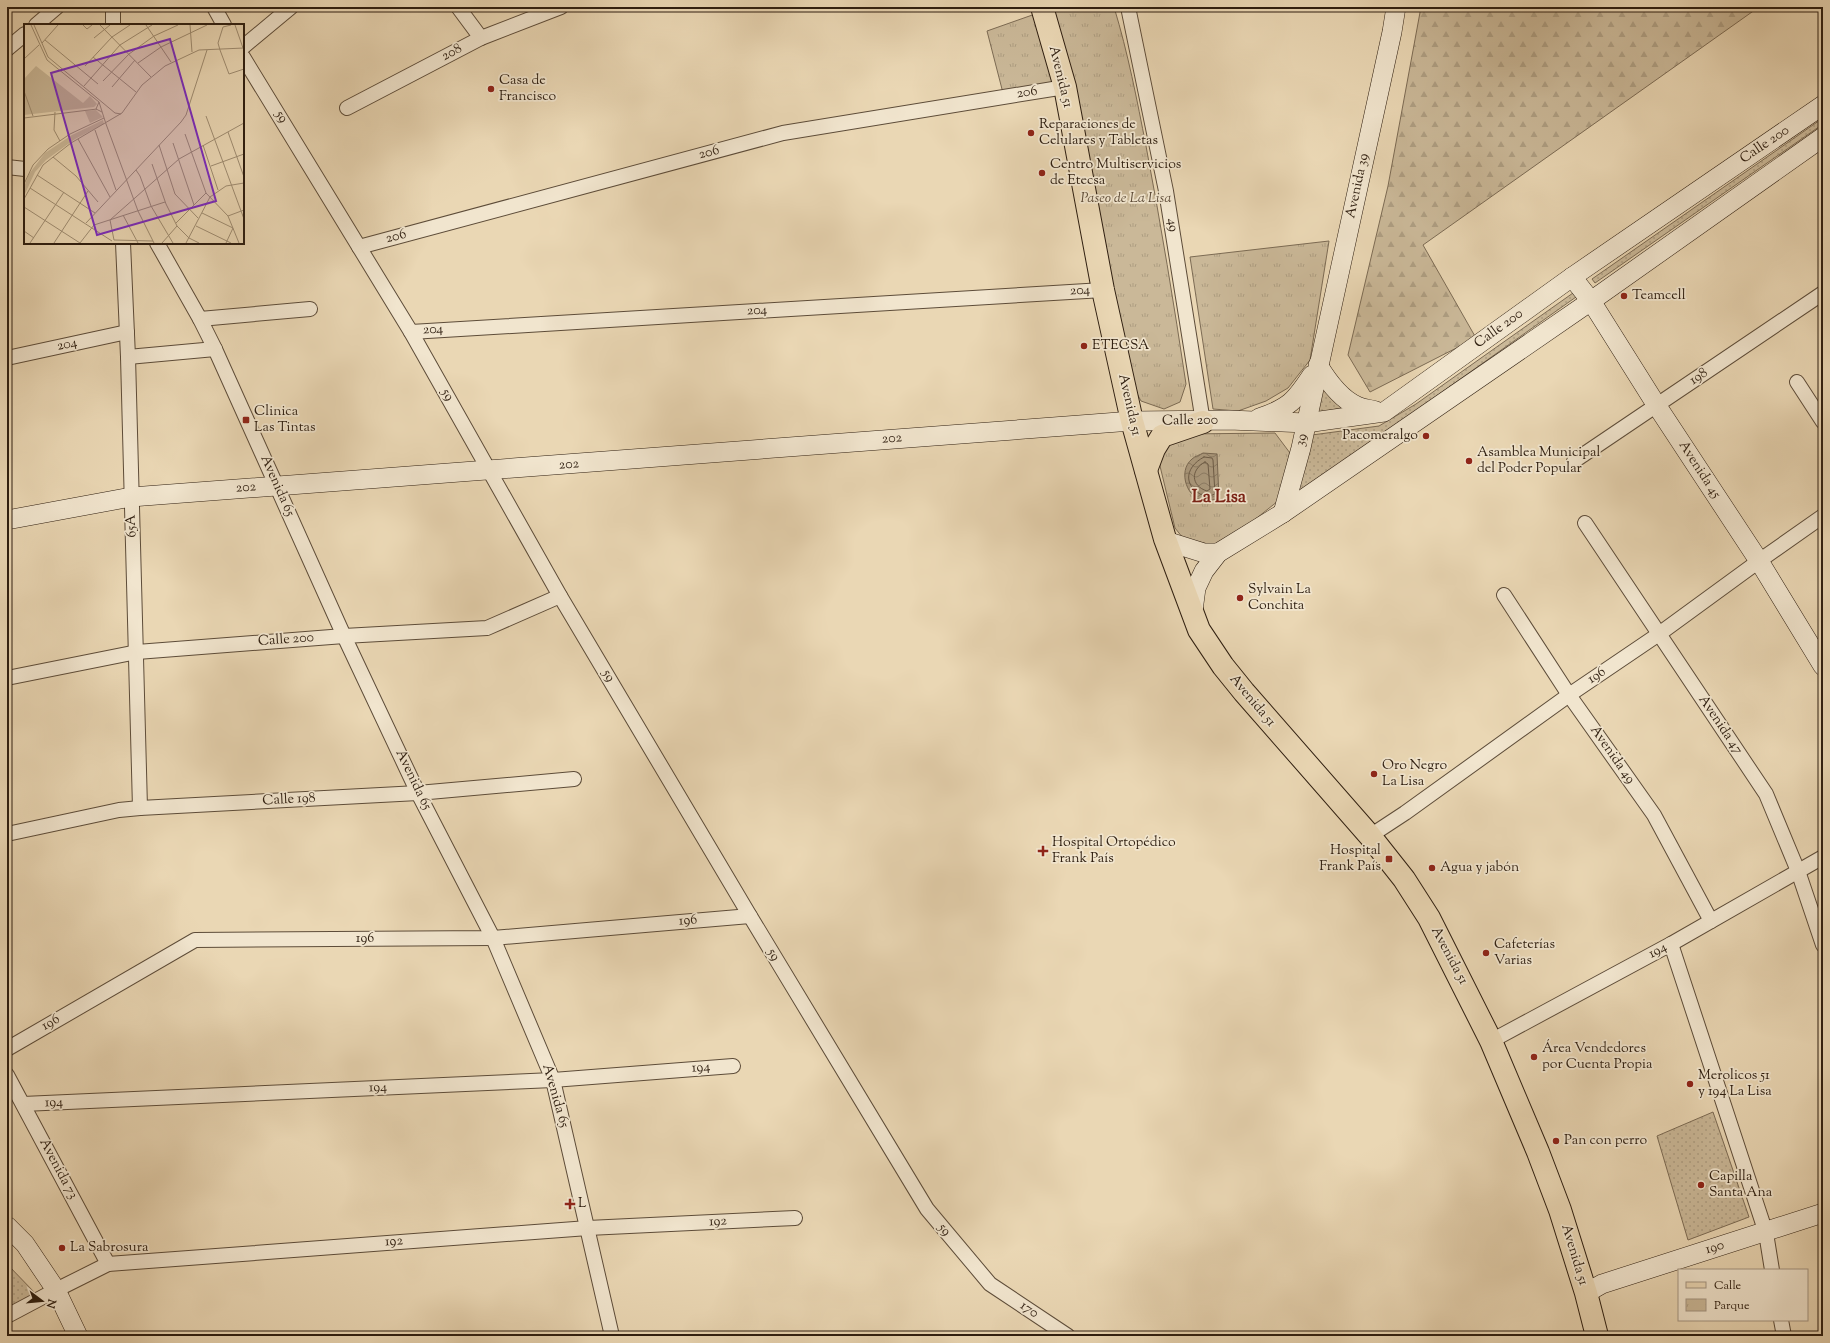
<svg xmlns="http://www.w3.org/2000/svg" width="1830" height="1343" font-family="'Sorts Mill Goudy',serif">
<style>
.grass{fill:url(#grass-dots);stroke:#7c6b54}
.forest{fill:url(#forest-firs);stroke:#7c6b54}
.park{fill:url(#park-tufts);stroke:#7c6b54}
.water{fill:url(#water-waves);stroke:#786751}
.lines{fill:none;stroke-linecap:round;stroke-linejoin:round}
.shore{stroke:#6c5b46;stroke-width:1}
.street-casing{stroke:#5d4c39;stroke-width:16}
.secondary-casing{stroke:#2e1e10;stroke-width:20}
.primary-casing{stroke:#2e1e10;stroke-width:24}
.street{stroke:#f1e5ce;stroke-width:14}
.secondary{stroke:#f1e5ce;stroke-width:19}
.primary{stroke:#ead7b4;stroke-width:22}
.poi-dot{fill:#8f2418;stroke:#f1e5ce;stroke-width:1.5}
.labels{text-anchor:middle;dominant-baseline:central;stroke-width:3.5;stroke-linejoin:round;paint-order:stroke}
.street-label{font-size:14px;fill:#2e1e10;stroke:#f1e5ce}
.poi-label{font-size:14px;fill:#2e1e10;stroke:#f1e5ce;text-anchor:start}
.park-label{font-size:14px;font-style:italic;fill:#5d4c39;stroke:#f1e5ce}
.district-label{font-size:18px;font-weight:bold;fill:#7a1f14;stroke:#f1e5ce}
.inset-road{fill:none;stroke:#9f8d72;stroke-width:1}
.view{fill:#7b2cbf;fill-opacity:0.15;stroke:#7b2cbf;stroke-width:2}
.inset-edge{fill:none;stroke:#2e1e10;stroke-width:2}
</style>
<defs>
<pattern id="grass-dots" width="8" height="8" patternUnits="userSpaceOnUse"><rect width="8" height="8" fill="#cab898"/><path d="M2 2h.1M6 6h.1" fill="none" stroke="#ae9e82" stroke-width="1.8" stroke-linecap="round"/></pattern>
<pattern id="forest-firs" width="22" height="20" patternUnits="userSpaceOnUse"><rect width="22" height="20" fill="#cab898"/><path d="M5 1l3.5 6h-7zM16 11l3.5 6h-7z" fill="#ae9e82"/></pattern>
<pattern id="park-tufts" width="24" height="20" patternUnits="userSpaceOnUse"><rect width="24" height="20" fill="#cab898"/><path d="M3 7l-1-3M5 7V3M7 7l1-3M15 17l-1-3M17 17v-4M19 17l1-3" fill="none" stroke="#ae9e82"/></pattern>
<pattern id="water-waves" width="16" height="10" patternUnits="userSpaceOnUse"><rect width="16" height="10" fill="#aa987c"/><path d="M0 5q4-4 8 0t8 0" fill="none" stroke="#8b7b64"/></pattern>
</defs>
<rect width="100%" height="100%" fill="#ead7b4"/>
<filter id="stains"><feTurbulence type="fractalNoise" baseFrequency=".005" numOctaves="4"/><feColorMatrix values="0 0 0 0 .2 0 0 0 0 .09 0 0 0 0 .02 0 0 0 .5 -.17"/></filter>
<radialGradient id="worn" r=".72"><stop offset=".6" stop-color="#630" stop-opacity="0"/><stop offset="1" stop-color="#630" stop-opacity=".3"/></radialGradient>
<g class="grass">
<polygon points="1823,118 1823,124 1595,283 1592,279"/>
<polygon points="1573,293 1576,297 1294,497 1312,435 1379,426 1416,404"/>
<polygon points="1322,387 1350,406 1318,413"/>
<polygon points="1713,1112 1749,1217 1688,1240 1657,1136"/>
<polygon points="7,1264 35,1293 7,1310"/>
</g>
<polygon class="forest" points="1421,7 1759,7 1423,245 1476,338 1370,392 1348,355 1388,186"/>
<g class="park">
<path d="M1052 7H1114C1128 53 1137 100 1146 146 1161 225 1174 304 1186 384L1180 402 1164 409 1141 401 1133 386Z"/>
<polygon points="1038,13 1053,82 1003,93 987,31"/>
<polygon points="1329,241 1310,360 1288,388 1266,401 1238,411 1213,409 1190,257"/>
<polygon points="1275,433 1290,453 1278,501 1223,545 1212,545 1183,538 1175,528 1160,466 1162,451 1169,441 1186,434"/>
</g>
<path class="water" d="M1203 453 1217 454 1219 498C1215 499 1211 501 1207 501 1187 501 1177 471 1192 459 1195 456 1200 455 1203 453Z"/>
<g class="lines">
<g class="shore">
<path d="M1204 457 1212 458 1213 460 1215 494 1207 497C1183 489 1183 468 1204 457Z"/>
<path d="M1205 462 1208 464 1210 489 1207 491C1191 486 1190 470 1205 462Z"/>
</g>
<defs>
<g id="street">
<polyline points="113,7 113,25"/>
<polyline points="214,7 224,25"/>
<polyline points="458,7 481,38"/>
<polyline points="1128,7 1166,191 1203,422"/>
<polyline points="36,25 57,7"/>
<polyline points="243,47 291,7"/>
<polyline points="7,49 25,34"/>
<polyline points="243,57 411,332 560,596 750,916 927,1209 990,1284 1068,1336"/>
<polyline points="347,108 481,38 561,7"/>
<polyline points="7,167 25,169"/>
<polyline points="123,243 128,357 140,808"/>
<polyline points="157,243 200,319 215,349 344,636 418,793 493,938 553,1080 612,1336"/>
<polyline points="359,247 783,133 1065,87"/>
<polyline points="200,319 310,309"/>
<polyline points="411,332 1103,290"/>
<polyline points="128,357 215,349"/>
<polyline points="7,358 127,332"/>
<polyline points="1797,382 1823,422"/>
<polyline points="1574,461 1823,293"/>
<polyline points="1585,523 1766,794 1798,871 1823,945"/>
<polyline points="1504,595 1569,695 1654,815 1711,921"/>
<polyline points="7,678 137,652 344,636 487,628 560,596"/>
<polyline points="7,834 119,810 140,808 418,793 574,779"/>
<polyline points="1370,836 1405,813 1569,695 1659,634 1759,561 1823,516"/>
<polyline points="1671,944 1766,1233 1772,1270"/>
<polyline points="1491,1041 1671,944 1823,857"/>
<polyline points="7,1049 195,940 493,938 750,916"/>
<polyline points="7,1075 108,1264"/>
<polyline points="23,1104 553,1080 733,1066"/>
<polyline points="7,1316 56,1290 108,1264 588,1228 795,1218"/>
<polyline points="1781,1320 1784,1336"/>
</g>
<g id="secondary">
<polyline points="1572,277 1591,301 1657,406 1759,561 1823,666"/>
<path d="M1318 365C1327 380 1341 399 1357 406 1363 409 1370 409 1376 411"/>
<path d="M1259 418C1289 408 1295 401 1312 375"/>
<polyline points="1283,513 1301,448 1392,32 1396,7"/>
<polyline points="7,520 131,497 1132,421 1229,420 1306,423 1384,412 1572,277 1823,105"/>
<polyline points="1166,541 1204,553 1218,553"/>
<polyline points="1193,611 1196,588 1204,571 1218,553 1283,513 1591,301 1823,137"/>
<polyline points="7,1226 25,1244 56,1290 78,1336"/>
<polyline points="1586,1293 1602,1284 1823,1213"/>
</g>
<g id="primary">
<polyline points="1042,7 1065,87 1103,290 1132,421 1165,539 1199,630 1223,666 1244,692 1370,836 1404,879 1429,918 1491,1041 1538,1152 1560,1210 1586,1293 1597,1336"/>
<polyline points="1146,470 1154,449 1162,436 1203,422"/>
</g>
</defs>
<use href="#street" class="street-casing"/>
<use href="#secondary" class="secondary-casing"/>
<use href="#primary" class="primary-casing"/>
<use href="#street" class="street"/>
<use href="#secondary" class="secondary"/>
<use href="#primary" class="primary"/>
</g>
<g class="poi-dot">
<circle cx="491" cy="89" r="4"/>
<circle cx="1031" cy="133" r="4"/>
<circle cx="1042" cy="173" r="4"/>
<circle cx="1624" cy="296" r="4"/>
<circle cx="1084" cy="346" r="4"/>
<rect x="242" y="416" width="8" height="8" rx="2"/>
<circle cx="1426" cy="436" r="4"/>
<circle cx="1469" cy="461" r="4"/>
<circle cx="1240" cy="598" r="4"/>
<circle cx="1374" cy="774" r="4"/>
<path d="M1041 845h4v4h4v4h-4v4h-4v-4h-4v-4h4z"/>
<rect x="1385" y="855" width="8" height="8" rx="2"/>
<circle cx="1432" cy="868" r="4"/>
<circle cx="1486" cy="953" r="4"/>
<circle cx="1534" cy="1057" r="4"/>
<circle cx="1690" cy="1084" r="4"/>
<circle cx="1556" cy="1141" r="4"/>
<circle cx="1701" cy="1185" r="4"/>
<path d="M568 1198h4v4h4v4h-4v4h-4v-4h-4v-4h4z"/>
<circle cx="62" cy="1248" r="4"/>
</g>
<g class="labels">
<g class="street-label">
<text transform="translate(452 53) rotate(-28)">208</text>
<text transform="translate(1060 77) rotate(76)">Avenida 51</text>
<text transform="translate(1027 93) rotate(-9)">206</text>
<text transform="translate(281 117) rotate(58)">59</text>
<text transform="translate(1765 145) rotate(-34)">Calle 200</text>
<text transform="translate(709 153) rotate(-15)">206</text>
<text transform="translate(1358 186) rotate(-78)">Avenida 39</text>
<text transform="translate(1172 225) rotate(81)">49</text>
<text transform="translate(396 237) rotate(-15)">206</text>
<text transform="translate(1080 291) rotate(-3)">204</text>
<text transform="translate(757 311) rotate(-3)">204</text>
<text transform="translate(1499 329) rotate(-36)">Calle 200</text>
<text transform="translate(433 330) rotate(-3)">204</text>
<text transform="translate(67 345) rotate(-12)">204</text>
<text transform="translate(1699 377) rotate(-34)">198</text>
<text transform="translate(447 395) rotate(60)">59</text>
<text transform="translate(1129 405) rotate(77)">Avenida 51</text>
<text transform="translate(1190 421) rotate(-1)">Calle 200</text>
<text transform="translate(892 439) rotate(-4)">202</text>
<text transform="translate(1302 440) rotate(-77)">39</text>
<text transform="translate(569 465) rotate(-4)">202</text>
<text transform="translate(1699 470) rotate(57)">Avenida 45</text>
<text transform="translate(277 486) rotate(66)">Avenida 65</text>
<text transform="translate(246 488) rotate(-4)">202</text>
<text transform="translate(132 526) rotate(-92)">65A</text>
<text transform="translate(286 640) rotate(-4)">Calle 200</text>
<text transform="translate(608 676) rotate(59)">59</text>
<text transform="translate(1597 676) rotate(-34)">196</text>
<text transform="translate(1252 701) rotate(50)">Avenida 51</text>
<text transform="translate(1720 725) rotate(56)">Avenida 47</text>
<text transform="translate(1612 755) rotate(55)">Avenida 49</text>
<text transform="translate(413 780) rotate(64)">Avenida 65</text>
<text transform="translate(289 800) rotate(-3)">Calle 198</text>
<text transform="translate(688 921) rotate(-4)">196</text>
<text x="365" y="939">196</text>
<text transform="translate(1658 951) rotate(-28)">194</text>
<text transform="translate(773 955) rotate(59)">59</text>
<text transform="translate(1449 956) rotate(62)">Avenida 51</text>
<text transform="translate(51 1023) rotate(-30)">196</text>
<text transform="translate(701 1068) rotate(-5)">194</text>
<text transform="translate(378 1088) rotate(-3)">194</text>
<text transform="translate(555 1096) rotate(74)">Avenida 65</text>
<text transform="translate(54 1103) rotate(-3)">194</text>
<text transform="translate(58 1169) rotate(62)">Avenida 73</text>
<text transform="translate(718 1222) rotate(-3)">192</text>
<text transform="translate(944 1230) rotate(50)">59</text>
<text transform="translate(394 1242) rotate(-4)">192</text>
<text transform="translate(1715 1248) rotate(-17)">190</text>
<text transform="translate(1574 1255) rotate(73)">Avenida 51</text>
<text transform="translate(1029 1310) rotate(34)">170</text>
</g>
<g class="poi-label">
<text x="499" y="81">Casa de<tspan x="499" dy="16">Francisco</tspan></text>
<text x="1039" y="125">Reparaciones de<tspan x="1039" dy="16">Celulares y Tabletas</tspan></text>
<text x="1050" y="165">Centro Multiservicios<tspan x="1050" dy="16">de Etecsa</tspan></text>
<text x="1632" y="296">Teamcell</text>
<text x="1092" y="346">ETECSA</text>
<text x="254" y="412">Clinica<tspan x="254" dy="16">Las Tintas</tspan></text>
<text x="1418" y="436" text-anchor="end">Pacomeralgo</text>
<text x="1477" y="453">Asamblea Municipal<tspan x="1477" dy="16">del Poder Popular</tspan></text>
<text x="1248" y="590">Sylvain La<tspan x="1248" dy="16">Conchita</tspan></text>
<text x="1382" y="766">Oro Negro<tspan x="1382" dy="16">La Lisa</tspan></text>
<text x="1052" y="843">Hospital Ortopédico<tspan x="1052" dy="16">Frank País</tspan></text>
<text x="1381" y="851" text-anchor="end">Hospital<tspan x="1381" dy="16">Frank País</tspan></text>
<text x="1440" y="868">Agua y jabón</text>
<text x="1494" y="945">Cafeterías<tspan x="1494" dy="16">Varias</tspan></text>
<text x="1542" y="1049">Área Vendedores<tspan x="1542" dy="16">por Cuenta Propia</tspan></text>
<text x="1698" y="1076">Merolicos 51<tspan x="1698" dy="16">y 194 La Lisa</tspan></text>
<text x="1564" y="1141">Pan con perro</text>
<text x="1709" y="1177">Capilla<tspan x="1709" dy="16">Santa Ana</tspan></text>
<text x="578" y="1204">L</text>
<text x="70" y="1248">La Sabrosura</text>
</g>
<g class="park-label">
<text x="1126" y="199">Paseo de La Lisa</text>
</g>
<g class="district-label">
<text x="1219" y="498">La Lisa</text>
</g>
</g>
<g transform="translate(24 24)">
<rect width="220" height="220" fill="#ead7b4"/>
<path d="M12 42 59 79 66 72 73 80 70 83 0 91V55Z" fill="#cab898"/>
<path d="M72 86 79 93 66 99 61 87ZM79 96 80 100 51 115 22 136 11 148 0 172V163L5 150 21 129 48 111Z" fill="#cab898"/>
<path class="inset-road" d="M7 1 23 36 75 78 82 100M10 1 24 33 91 89 97 90M59 1 63 5 68 1M76 1 127 53M122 1 147 38M166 1 168 28M207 1 199 3 194 19 196 26 205 50 220 45M211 1 219 24M70 14 86 1M21 16 74 60M18 19 34 1M69 33 112 68M0 35 15 21M114 39 137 23 183 1M61 42 88 13 106 1M79 57 105 30 130 12 154 1M60 62 96 21 128 1M88 63 111 36M0 67 9 92M75 78 72 85 78 88M31 88 30 106 36 117M182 92 220 195M0 94 73 85M82 100 114 187 130 219M71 106 92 166M204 108 220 153M161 110 182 169 204 192 215 219M54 115 86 173M149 119 170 181M135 121 151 170 174 194M179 121 194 166M29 133 52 152 74 178M128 140 142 180 153 202 165 214 175 219M187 142 220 130M112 146 116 152 127 182 149 219M13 151 71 189M0 160 9 141 24 125 46 110 80 94M6 164 88 217M0 175 19 141 47 119 98 89 118 61 141 42 175 26 220 24M0 183 56 219M178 189 209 204 202 219M99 191 114 219M204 192 220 186M86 196 155 135 220 99M86 196 90 216M62 199 157 98 162 91 183 26M152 199 182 169M172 202 207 219M0 207 10 214M90 216 129 217M6 219 40 168M30 219 64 167M56 219 70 201 141 178M138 219 153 202M162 219 186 173 202 162 220 159"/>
<path class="view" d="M146 15 192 177 73 211 27 49Z"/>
<rect width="220" height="220" class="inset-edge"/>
</g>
<rect width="1830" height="1343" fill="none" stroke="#ead7b4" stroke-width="24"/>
<rect x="8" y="8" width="1814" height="1327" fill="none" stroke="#2e1e10" stroke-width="2"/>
<rect x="12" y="12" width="1806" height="1319" fill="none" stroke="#2e1e10"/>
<rect x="1678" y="1269" width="130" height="52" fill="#f1e5ce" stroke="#a39582"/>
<rect x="1686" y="1282" width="20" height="6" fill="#ead7b4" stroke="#a39582"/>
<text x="1714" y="1289" font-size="12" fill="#2e1e10">Calle</text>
<rect x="1686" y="1299" width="20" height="12" fill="url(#park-tufts)" stroke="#a39582"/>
<text x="1714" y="1309" font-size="12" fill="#2e1e10">Parque</text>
<g transform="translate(42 1301) rotate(106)" stroke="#f1e5ce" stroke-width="3" paint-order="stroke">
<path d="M0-3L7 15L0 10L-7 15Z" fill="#2e1e10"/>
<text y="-6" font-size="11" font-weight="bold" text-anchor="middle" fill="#2e1e10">N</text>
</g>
<rect width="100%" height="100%" filter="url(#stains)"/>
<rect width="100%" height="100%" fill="url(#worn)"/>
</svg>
